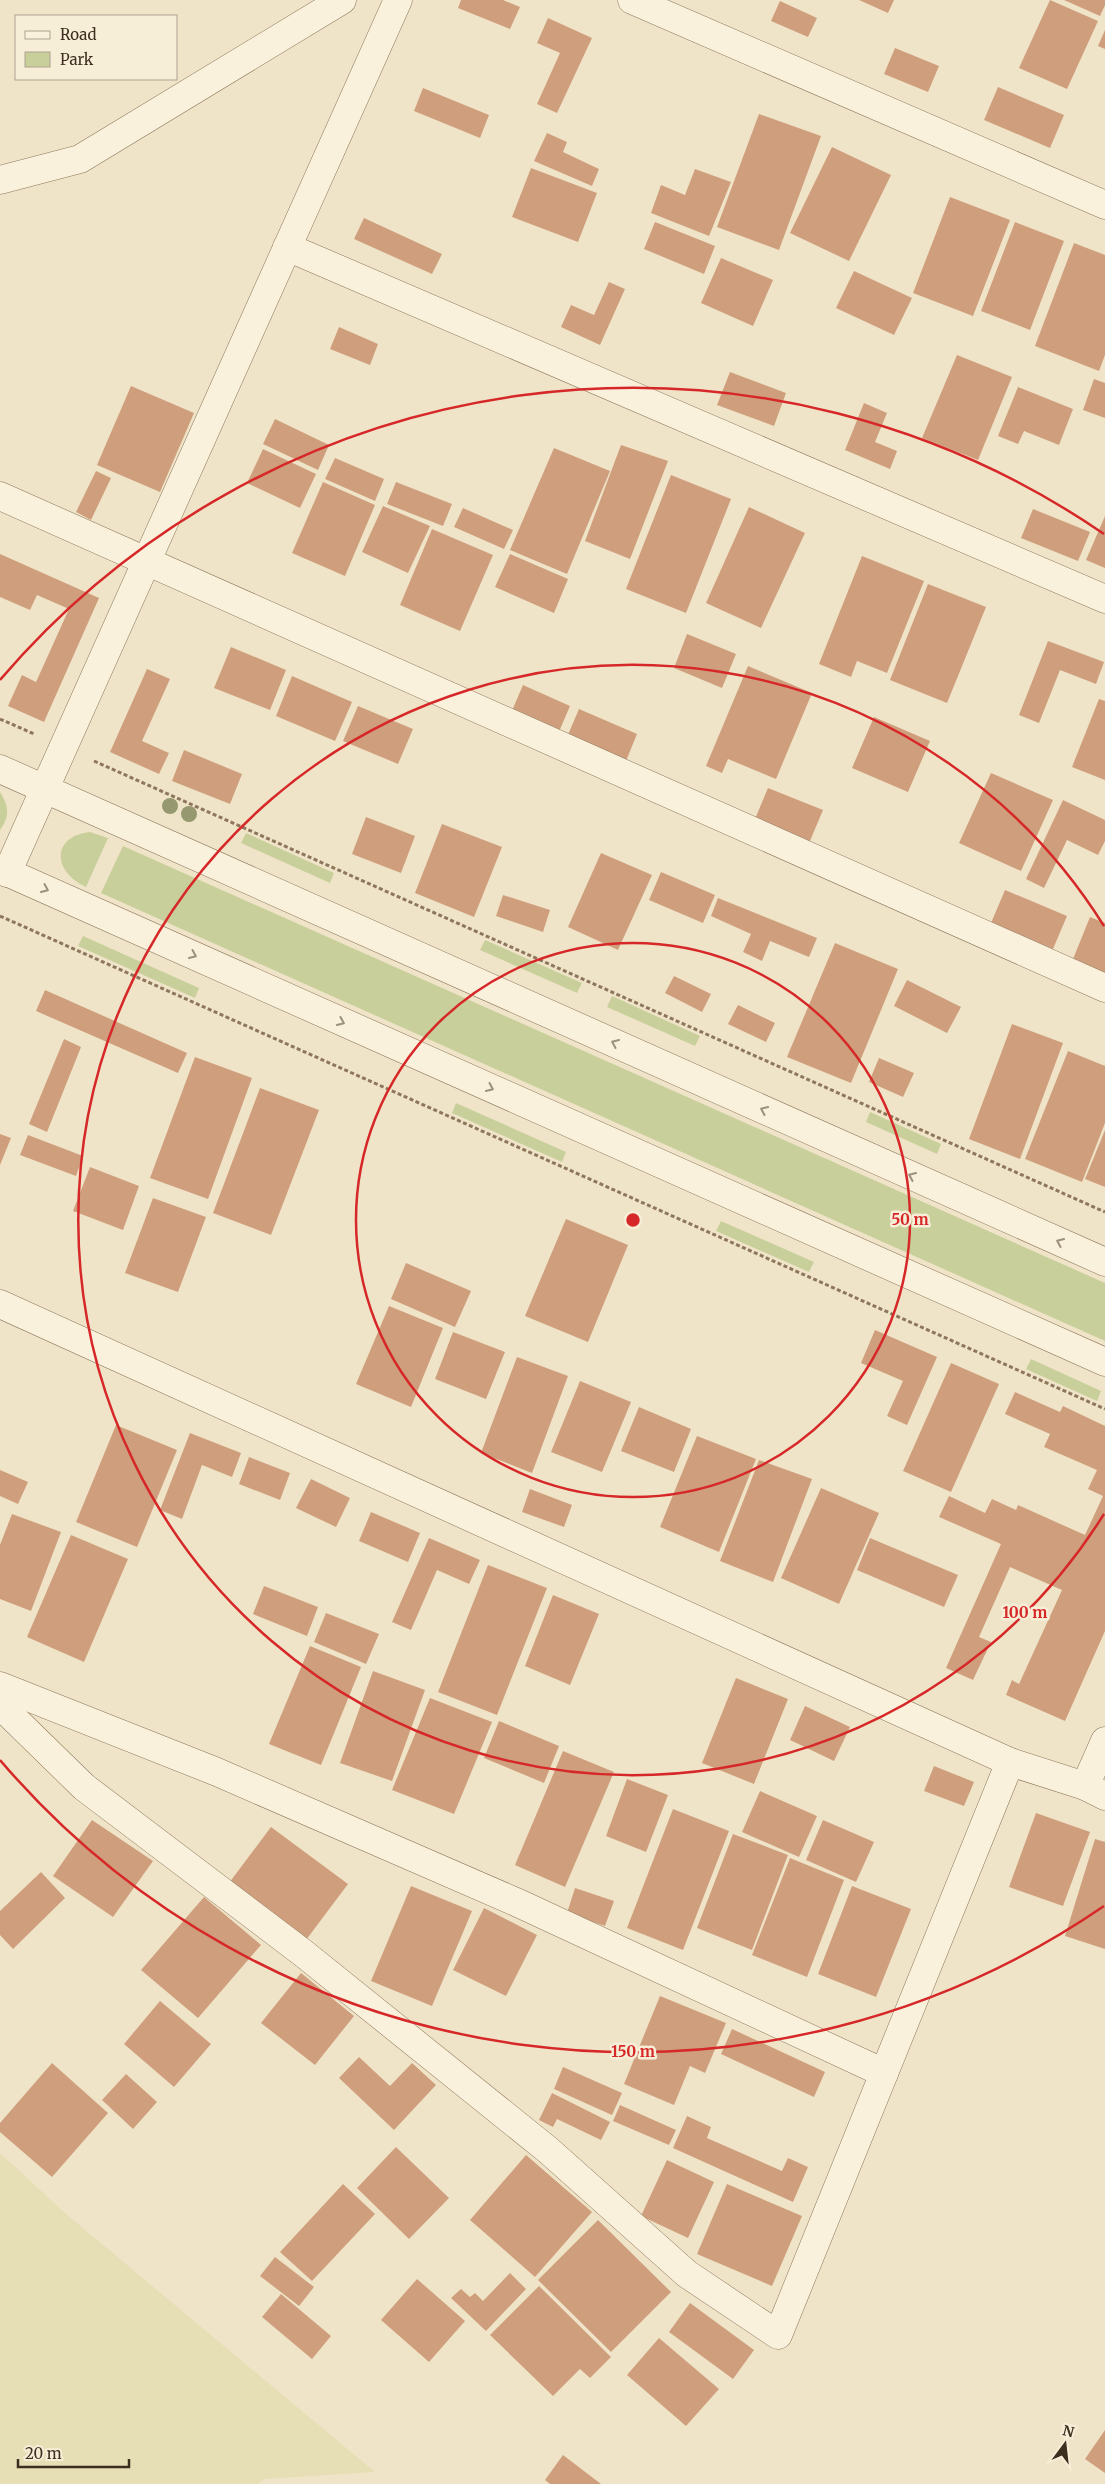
<svg xmlns="http://www.w3.org/2000/svg" width="1105" height="2484" font-family="Merriweather,serif">
<style>
.farmland{fill:#e6deb5}
.green{fill:#c9cf9b}
.building{fill:#cf9f7d}
.lines{fill:none;stroke-linecap:round;stroke-linejoin:round}
.street-casing{stroke:#8d765c;stroke-width:29}
.path{stroke:#8d765c;stroke-width:3;stroke-dasharray:4 2.5;stroke-linecap:butt}
.street{stroke:#faf1dc;stroke-width:28}
.tree{fill:#96986f}
.oneway{stroke:#9c907e}
.ring{fill:none;stroke:#d62828;stroke-width:2.5}
.centre{fill:#d62828;stroke:#f7eed8;stroke-width:2.5}
.ring-label{font-size:15px;text-anchor:middle;font-weight:bold;fill:#d62828;stroke:#f7eed8;stroke-width:5;stroke-linejoin:round;paint-order:stroke}
</style>
<rect width="100%" height="100%" fill="#f0e4c8"/>
<polygon class="farmland" points="0,2153 66,2214 375,2472 264,2479 258,2484 0,2484"/>
<g class="green">
<path d="M0 792C9 806 10 816 0 830Z"/>
<path d="M90 832 108 838 86 887C53 872 50 837 90 832Z"/>
<polygon points="246,833 334,873 330,883 241,843"/>
<polygon points="123,846 1105,1283 1105,1341 101,893"/>
<polygon points="83,936 199,988 195,998 78,946"/>
<polygon points="485,940 582,983 577,993 480,950"/>
<polygon points="612,996 700,1036 695,1046 607,1007"/>
<polygon points="456,1103 566,1152 562,1162 452,1113"/>
<polygon points="870,1112 941,1144 937,1154 866,1122"/>
<polygon points="721,1221 814,1262 809,1272 716,1231"/>
<polygon points="1031,1359 1101,1391 1097,1401 1026,1369"/>
</g>
<g class="building">
<polygon points="461,0 503,0 520,7 510,29 458,8"/>
<polygon points="859,0 894,0 888,13"/>
<polygon points="1050,0 1098,21 1067,89 1019,68"/>
<polygon points="1064,0 1105,0 1105,5 1100,16"/>
<polygon points="780,1 817,18 808,37 771,21"/>
<polygon points="548,18 592,38 557,113 537,104 560,53 537,43"/>
<polygon points="1105,30 1105,49 1098,46"/>
<polygon points="895,48 939,66 928,92 884,74"/>
<polygon points="998,87 1064,115 1050,148 984,120"/>
<polygon points="423,88 489,115 480,138 414,111"/>
<polygon points="759,114 821,136 779,250 717,227"/>
<polygon points="547,133 567,142 563,152 599,169 592,186 534,161"/>
<polygon points="832,147 891,175 849,261 790,233"/>
<polygon points="531,168 597,193 578,242 512,217"/>
<polygon points="695,169 731,182 709,236 651,213 661,185 685,195"/>
<polygon points="950,197 1010,220 973,316 913,293"/>
<polygon points="364,218 442,254 432,274 354,239"/>
<polygon points="655,222 715,246 704,274 644,249"/>
<polygon points="1015,222 1064,241 1030,330 981,311"/>
<polygon points="1074,243 1105,255 1105,355 1099,371 1035,346"/>
<polygon points="721,258 773,280 753,326 701,303"/>
<polygon points="854,271 912,298 894,335 836,308"/>
<polygon points="609,282 625,289 600,345 561,327 571,305 594,315"/>
<polygon points="339,327 378,344 370,365 330,349"/>
<polygon points="957,355 1012,377 978,460 922,438"/>
<polygon points="730,372 786,393 774,426 717,405"/>
<polygon points="1094,379 1105,383 1105,418 1083,410"/>
<polygon points="131,386 194,413 160,492 97,465"/>
<polygon points="1018,387 1073,409 1059,445 1024,431 1018,444 998,436"/>
<polygon points="864,403 887,413 875,442 897,451 890,469 845,450"/>
<polygon points="275,419 329,445 318,470 263,444"/>
<polygon points="621,445 668,461 630,559 585,541"/>
<polygon points="554,448 610,471 567,574 510,550"/>
<polygon points="263,449 316,474 300,508 247,483"/>
<polygon points="335,458 384,479 375,501 325,479"/>
<polygon points="96,471 111,478 91,520 76,512"/>
<polygon points="671,475 731,499 686,613 626,589"/>
<polygon points="323,482 375,505 345,576 292,553"/>
<polygon points="396,482 452,504 443,526 387,504"/>
<polygon points="383,506 430,526 408,573 362,552"/>
<polygon points="749,507 805,533 761,628 706,603"/>
<polygon points="463,508 513,530 504,549 454,527"/>
<polygon points="1033,509 1090,532 1078,561 1021,538"/>
<polygon points="1105,516 1105,568 1086,560"/>
<polygon points="432,529 493,555 460,631 400,605"/>
<polygon points="0,554 99,598 44,722 8,706 22,675 36,682 69,609 37,595 30,610 0,597"/>
<polygon points="510,554 568,579 554,613 495,587"/>
<polygon points="862,556 924,581 887,673 857,661 851,677 819,664"/>
<polygon points="928,584 986,607 947,703 890,680"/>
<polygon points="687,634 736,654 722,688 674,668"/>
<polygon points="1048,641 1104,662 1096,684 1060,670 1039,723 1019,715"/>
<polygon points="231,647 286,670 270,710 214,688"/>
<polygon points="748,666 812,693 776,779 728,759 722,773 706,766"/>
<polygon points="147,669 170,679 142,741 169,753 159,774 110,752"/>
<polygon points="292,676 352,702 335,741 276,716"/>
<polygon points="523,685 570,706 558,734 511,713"/>
<polygon points="1099,699 1105,701 1105,780 1072,767"/>
<polygon points="358,706 413,729 398,764 343,741"/>
<polygon points="579,709 637,734 626,761 567,737"/>
<polygon points="874,717 930,741 908,792 852,768"/>
<polygon points="184,750 242,774 230,804 172,781"/>
<polygon points="991,773 1053,800 1021,871 959,843"/>
<polygon points="768,788 823,810 807,848 752,826"/>
<polygon points="1063,800 1105,820 1105,841 1098,855 1067,840 1044,888 1026,879"/>
<polygon points="366,817 415,836 401,873 352,854"/>
<polygon points="442,824 502,847 474,917 415,893"/>
<polygon points="601,853 652,875 618,950 568,927"/>
<polygon points="661,872 715,895 703,923 649,900"/>
<polygon points="1005,890 1067,916 1053,949 991,923"/>
<polygon points="503,895 550,910 543,932 496,916"/>
<polygon points="718,898 817,938 809,957 770,941 762,961 743,952 751,934 711,916"/>
<polygon points="1090,917 1105,923 1105,977 1071,964"/>
<polygon points="835,943 898,969 851,1083 787,1057"/>
<polygon points="674,976 711,994 702,1012 665,993"/>
<polygon points="907,980 961,1007 947,1033 894,1006"/>
<polygon points="45,990 187,1053 178,1073 36,1011"/>
<polygon points="738,1005 775,1023 766,1042 728,1024"/>
<polygon points="1012,1024 1063,1043 1020,1159 969,1139"/>
<polygon points="64,1039 81,1047 47,1132 29,1124"/>
<polygon points="1068,1051 1105,1066 1105,1123 1082,1182 1025,1159"/>
<polygon points="195,1057 252,1078 208,1199 150,1178"/>
<polygon points="879,1058 914,1073 903,1097 869,1082"/>
<polygon points="260,1088 319,1110 271,1235 213,1213"/>
<polygon points="1105,1130 1105,1187 1085,1179"/>
<polygon points="0,1134 11,1138 0,1165"/>
<polygon points="28,1135 83,1156 76,1176 20,1155"/>
<polygon points="90,1167 139,1186 123,1230 73,1211"/>
<polygon points="153,1198 206,1217 178,1292 125,1273"/>
<polygon points="566,1219 628,1245 588,1342 525,1316"/>
<polygon points="406,1263 471,1291 455,1327 391,1299"/>
<polygon points="389,1306 443,1328 411,1407 356,1384"/>
<polygon points="875,1330 937,1357 907,1425 887,1416 903,1381 861,1363"/>
<polygon points="453,1332 505,1352 486,1399 435,1379"/>
<polygon points="517,1357 568,1376 532,1473 481,1453"/>
<polygon points="951,1363 999,1384 951,1492 903,1471"/>
<polygon points="580,1381 631,1402 602,1472 551,1452"/>
<polygon points="1015,1392 1060,1412 1063,1406 1105,1426 1105,1631 1065,1721 1006,1695 1012,1680 1019,1684 1062,1590 1010,1567 979,1637 991,1642 973,1680 946,1668 1001,1544 939,1517 949,1496 985,1513 992,1499 1016,1510 1018,1505 1085,1535 1103,1496 1088,1489 1097,1470 1044,1447 1050,1434 1005,1414"/>
<polygon points="639,1407 691,1429 674,1472 621,1451"/>
<polygon points="116,1425 177,1450 137,1547 76,1522"/>
<polygon points="190,1433 241,1453 232,1477 202,1465 182,1519 160,1510"/>
<polygon points="697,1436 756,1459 719,1552 660,1527"/>
<polygon points="249,1457 290,1473 280,1500 239,1484"/>
<polygon points="759,1460 812,1479 773,1582 720,1561"/>
<polygon points="0,1470 28,1482 18,1504 0,1496"/>
<polygon points="311,1479 350,1498 336,1527 296,1508"/>
<polygon points="821,1488 879,1513 839,1604 781,1578"/>
<polygon points="530,1489 572,1505 564,1527 522,1512"/>
<polygon points="371,1512 420,1533 408,1562 359,1541"/>
<polygon points="12,1514 61,1532 31,1611 0,1599 0,1545"/>
<polygon points="71,1535 128,1559 84,1662 27,1637"/>
<polygon points="429,1538 480,1560 469,1584 437,1570 411,1630 392,1622"/>
<polygon points="870,1538 958,1575 944,1607 857,1570"/>
<polygon points="488,1565 547,1588 497,1715 438,1692"/>
<polygon points="264,1586 318,1607 307,1636 253,1614"/>
<polygon points="553,1595 599,1614 570,1685 525,1666"/>
<polygon points="326,1613 379,1634 366,1664 314,1642"/>
<polygon points="310,1646 361,1667 321,1765 269,1744"/>
<polygon points="373,1671 425,1690 392,1781 340,1763"/>
<polygon points="736,1678 788,1699 754,1784 702,1763"/>
<polygon points="430,1698 492,1722 454,1814 392,1790"/>
<polygon points="805,1706 850,1727 834,1761 790,1740"/>
<polygon points="499,1721 559,1746 544,1783 484,1758"/>
<polygon points="563,1751 614,1772 565,1887 515,1865"/>
<polygon points="934,1766 974,1782 964,1806 924,1791"/>
<polygon points="627,1779 668,1795 646,1852 606,1836"/>
<polygon points="760,1791 817,1816 799,1857 742,1832"/>
<polygon points="673,1809 729,1831 683,1950 627,1928"/>
<polygon points="1036,1813 1090,1832 1063,1906 1009,1887"/>
<polygon points="92,1820 153,1861 113,1917 53,1876"/>
<polygon points="823,1820 874,1842 856,1882 806,1860"/>
<polygon points="271,1827 348,1884 306,1940 229,1883"/>
<polygon points="733,1834 788,1855 752,1950 697,1928"/>
<polygon points="1095,1839 1105,1842 1105,1949 1065,1936"/>
<polygon points="790,1858 844,1880 807,1977 752,1955"/>
<polygon points="41,1872 65,1898 13,1949 0,1935 0,1911"/>
<polygon points="411,1886 472,1911 432,2006 371,1981"/>
<polygon points="852,1886 911,1909 876,1997 818,1974"/>
<polygon points="575,1888 614,1901 605,1926 567,1913"/>
<polygon points="204,1897 261,1945 198,2018 141,1970"/>
<polygon points="484,1908 537,1935 506,1996 453,1970"/>
<polygon points="301,1973 354,2016 315,2065 261,2023"/>
<polygon points="660,1996 726,2023 705,2073 690,2066 674,2105 624,2084"/>
<polygon points="160,2001 211,2044 174,2087 124,2044"/>
<polygon points="732,2029 825,2072 814,2097 721,2054"/>
<polygon points="359,2057 390,2086 412,2063 436,2085 394,2130 339,2078"/>
<polygon points="52,2063 108,2113 52,2177 0,2132 0,2123"/>
<polygon points="563,2067 622,2093 612,2115 554,2089"/>
<polygon points="126,2074 157,2102 133,2129 102,2100"/>
<polygon points="552,2093 610,2122 601,2140 557,2119 553,2127 539,2120"/>
<polygon points="620,2105 676,2130 669,2145 613,2121"/>
<polygon points="687,2116 711,2127 707,2138 782,2171 788,2158 808,2167 793,2202 673,2148"/>
<polygon points="396,2147 449,2198 409,2239 357,2188"/>
<polygon points="526,2155 592,2212 535,2277 470,2220"/>
<polygon points="667,2160 714,2182 688,2238 641,2216"/>
<polygon points="343,2184 375,2214 312,2281 280,2252"/>
<polygon points="727,2184 802,2216 772,2286 697,2254"/>
<polygon points="598,2220 671,2292 611,2352 538,2280"/>
<polygon points="275,2257 314,2287 299,2306 260,2276"/>
<polygon points="510,2273 526,2289 486,2331 451,2298 461,2289 470,2297 475,2293 483,2301"/>
<polygon points="417,2279 465,2321 429,2362 381,2320"/>
<polygon points="539,2286 611,2357 590,2378 580,2369 553,2396 490,2335"/>
<polygon points="281,2294 331,2336 312,2359 262,2317"/>
<polygon points="690,2303 754,2350 733,2379 669,2332"/>
<polygon points="659,2338 719,2389 686,2426 627,2375"/>
<polygon points="1105,2430 1105,2473 1085,2459"/>
<polygon points="563,2455 601,2484 550,2484 545,2480"/>
</g>
<g class="lines">
<defs>
<g id="street">
<polyline points="632,0 1105,205"/>
<polyline points="0,180 80,159 342,0"/>
<polyline points="287,247 1105,599"/>
<polyline points="0,496 1105,988"/>
<polyline points="0,769 1105,1262"/>
<polyline points="0,869 1105,1362"/>
<polyline points="7,873 398,0"/>
<polyline points="0,1304 1010,1762 1085,1786 1105,1796"/>
<polyline points="0,1686 217,1772 516,1902 884,2073"/>
<polyline points="0,1705 84,1787 303,1953 548,2150 687,2274 778,2335 1010,1762"/>
<polyline points="1085,1786 1105,1741"/>
</g>
</defs>
<use href="#street" class="street-casing"/>
<g class="path">
<polyline points="0,719 34,734"/>
<polyline points="94,761 1105,1212"/>
<polyline points="0,916 1105,1409"/>
</g>
<use href="#street" class="street"/>
</g>
<g class="tree">
<circle cx="170" cy="806" r="8"/>
<circle cx="189" cy="814" r="8"/>
</g>
<defs><path id="oneway-chevron" d="M-2-3.5L2.5 0L-2 3.5" fill="none" stroke-width="1.6" stroke-linecap="round" stroke-linejoin="round" transform="scale(1.25)"/></defs>
<g class="oneway">
<use href="#oneway-chevron" transform="translate(45 889) rotate(24)"/>
<use href="#oneway-chevron" transform="translate(193 955) rotate(24)"/>
<use href="#oneway-chevron" transform="translate(341 1022) rotate(24)"/>
<use href="#oneway-chevron" transform="translate(615 1043) rotate(-156)"/>
<use href="#oneway-chevron" transform="translate(490 1088) rotate(24)"/>
<use href="#oneway-chevron" transform="translate(764 1110) rotate(-156)"/>
<use href="#oneway-chevron" transform="translate(912 1176) rotate(-156)"/>
<use href="#oneway-chevron" transform="translate(1060 1242) rotate(-156)"/>
</g>
<g class="ring">
<circle cx="633" cy="1220" r="277"/>
<path d="M1104 1514A555 555 0 1 1 1104 926"/>
<path d="M1104 1906A832 832 0 0 1 0 1760M0 680A832 832 0 0 1 1104 534"/>
</g>
<circle cx="633" cy="1220" r="8" class="centre"/>
<g class="ring-label">
<text x="910" y="1225">50 m</text>
<text x="1025" y="1618">100 m</text>
<text x="633" y="2057">150 m</text>
</g>
<rect x="15" y="15" width="162" height="65" fill="#f7eed8" stroke="#ada18e"/>
<rect x="25" y="31" width="25" height="8" fill="#faf1dc" stroke="#ada18e"/>
<text x="60" y="40" font-size="15" fill="#3d2e20">Road</text>
<rect x="25" y="52" width="25" height="15" fill="#c9cf9b" stroke="#ada18e"/>
<text x="60" y="65" font-size="15" fill="#3d2e20">Park</text>
<g transform="translate(1065 2444) rotate(15)" stroke="#f7eed8" stroke-width="4" paint-order="stroke">
<path d="M0-4L9 19L0 12L-9 19Z" fill="#3d2e20"/>
<text y="-8" font-size="14" font-weight="bold" text-anchor="middle" fill="#3d2e20">N</text>
</g>
<path d="M18 2459v8h111v-8" fill="none" stroke="#3d2e20" stroke-width="2.5"/>
<text x="25" y="2459" font-size="15" fill="#3d2e20" stroke="#f7eed8" stroke-width="4" paint-order="stroke">20 m</text>
</svg>
